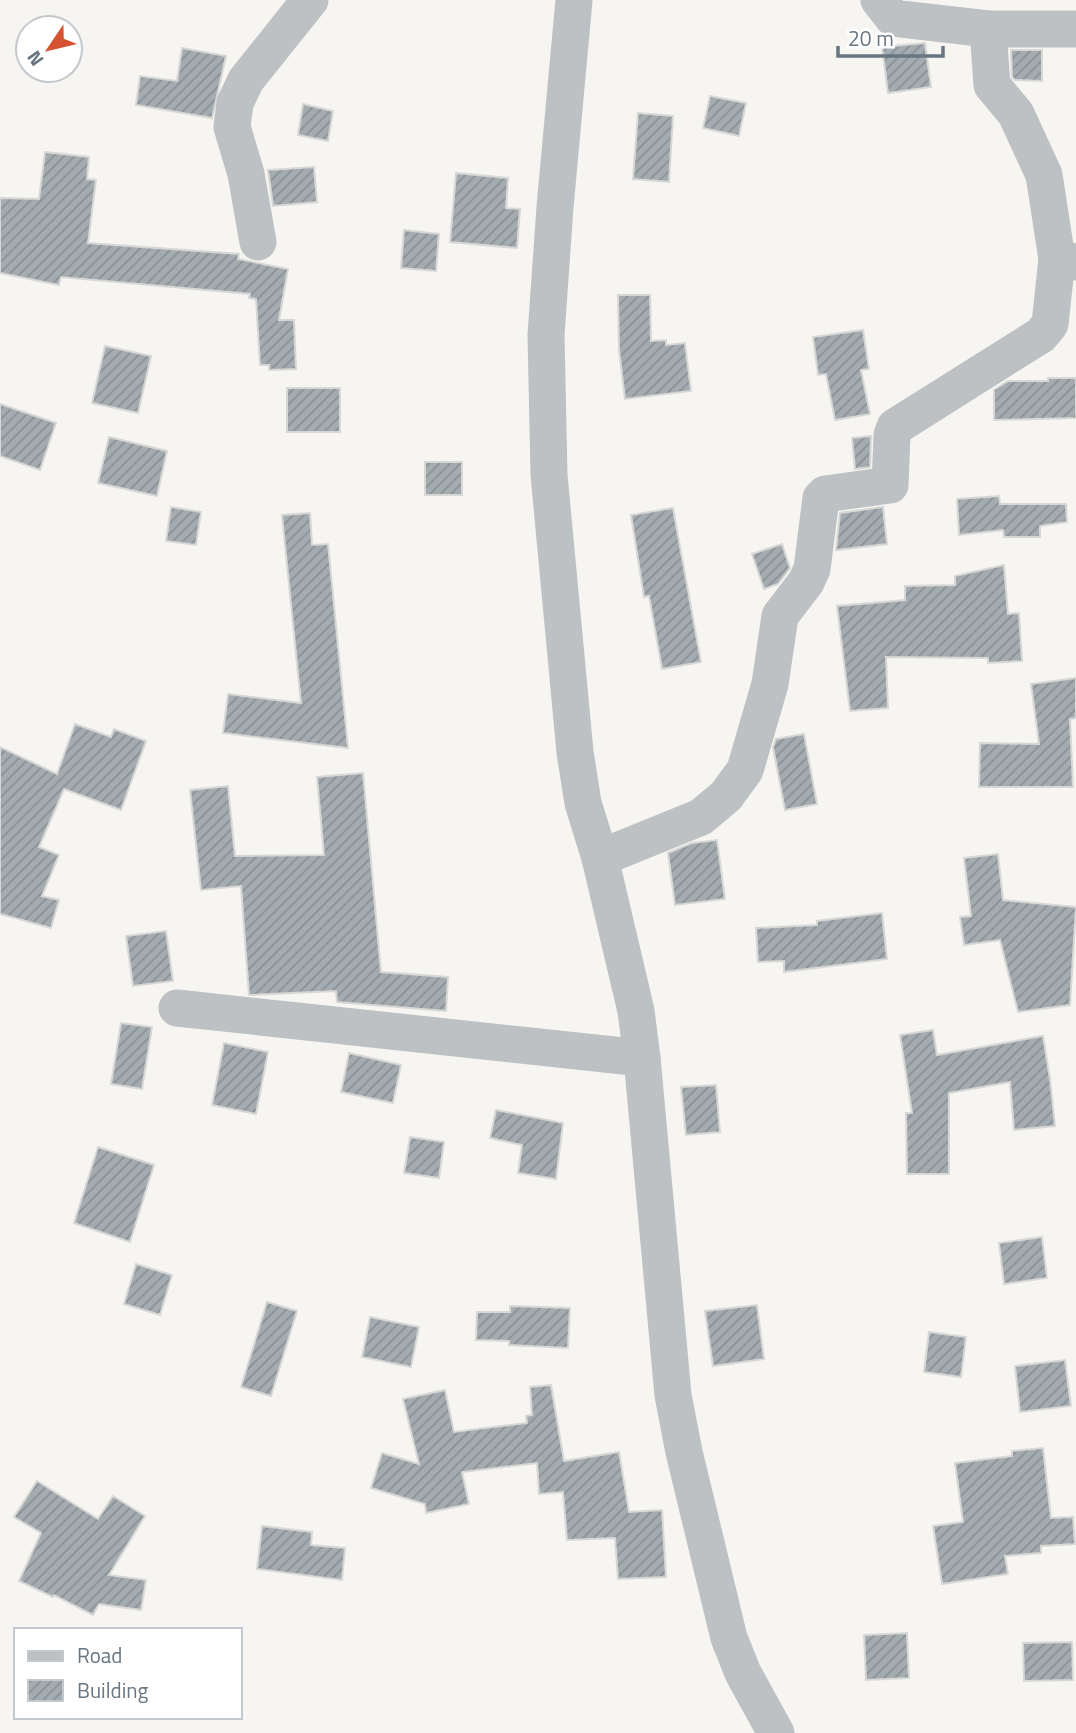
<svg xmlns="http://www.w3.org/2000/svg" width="1076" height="1733" font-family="'Titillium Web',sans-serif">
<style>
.building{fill:url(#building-hatch);stroke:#d7d7d5;stroke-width:2}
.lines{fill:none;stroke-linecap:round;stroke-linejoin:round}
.street{stroke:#bdc1c4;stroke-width:37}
</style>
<defs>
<pattern id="building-hatch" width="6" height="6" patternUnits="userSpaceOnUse" patternTransform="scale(1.75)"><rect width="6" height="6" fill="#a5acb1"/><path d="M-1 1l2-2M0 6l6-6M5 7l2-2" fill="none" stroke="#8a9195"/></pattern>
</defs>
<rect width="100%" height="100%" fill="#f6f5f2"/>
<g class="building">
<polygon points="925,43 931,87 888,93 882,47"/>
<polygon points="182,48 226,56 212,118 136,105 140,76 177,81"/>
<polygon points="1011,50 1042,50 1042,81 1015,80 1012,77"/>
<polygon points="710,96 746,103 739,136 703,128"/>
<polygon points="303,104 333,111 328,141 298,135"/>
<polygon points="638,113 673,116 669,182 633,179"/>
<polygon points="45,152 89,157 87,179 96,180 88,243 239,254 238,259 288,269 279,320 294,320 296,369 269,370 269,365 260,365 256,299 249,298 250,294 61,277 59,285 0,273 0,198 39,199"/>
<polygon points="314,167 317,202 273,206 268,170"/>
<polygon points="456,173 508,178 506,208 520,209 517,248 450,242"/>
<polygon points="404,230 439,234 436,271 401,268"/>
<polygon points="618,295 650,295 651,341 666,340 666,345 685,343 691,391 625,399 619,350"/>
<polygon points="863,330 869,369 861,370 870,414 835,420 826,374 818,375 813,337"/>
<polygon points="105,346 151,356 138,413 92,403"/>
<polygon points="1048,378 1076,378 1076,418 994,420 994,390 1008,381 1048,381"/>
<rect x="287" y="388" width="53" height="44"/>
<polygon points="0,404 56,423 40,470 0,456"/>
<polygon points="871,436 870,467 855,469 852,438"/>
<polygon points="109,437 167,451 157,496 98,483"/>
<rect x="425" y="462" width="37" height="33"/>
<polygon points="999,496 1000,504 1066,504 1067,522 1040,526 1040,537 1004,537 1003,530 959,535 957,499"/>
<polygon points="171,507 201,512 196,545 166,541"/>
<polygon points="883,507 887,544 836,550 840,513"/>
<polygon points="673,508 701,662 662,669 649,596 644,597 631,515"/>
<polygon points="310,513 312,545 328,544 348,748 223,733 228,694 301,703 282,515"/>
<polygon points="782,544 790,568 778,584 764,589 752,554"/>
<polygon points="1004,565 1008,614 1019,613 1022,661 988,663 988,658 886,657 888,708 850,711 837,606 905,600 905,586 955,585 955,576"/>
<polygon points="1076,678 1076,718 1070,719 1073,787 979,787 980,743 1039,744 1031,684"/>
<polygon points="75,724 111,737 114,729 146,741 121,810 64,789 39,847 59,855 42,896 59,900 51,928 0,914 0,747 57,774"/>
<polygon points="804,734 817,804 785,810 773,747 776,739"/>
<polygon points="363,773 381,972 448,977 446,1011 337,1002 336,991 249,995 241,886 201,890 190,790 228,786 235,856 324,855 317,777"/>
<polygon points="717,840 725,899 675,905 668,853 692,843"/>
<polygon points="998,854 1003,900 1076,907 1070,1005 1018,1012 1000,940 964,945 960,917 971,916 964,858"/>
<polygon points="882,913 887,959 784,972 784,961 758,962 756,928 817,925 817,921"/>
<polygon points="166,931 173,981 133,986 126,936"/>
<polygon points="121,1023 152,1027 142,1089 111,1084"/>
<polygon points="933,1030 937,1055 1043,1036 1050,1079 1055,1126 1014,1130 1010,1082 949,1093 949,1174 907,1174 906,1113 912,1113 900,1035"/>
<polygon points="224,1043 268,1052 256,1114 212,1105"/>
<polygon points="349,1053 401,1065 393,1103 341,1092"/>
<polygon points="716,1085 720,1132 686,1135 681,1087"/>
<polygon points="496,1110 563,1123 556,1179 518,1173 522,1145 490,1138"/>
<polygon points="410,1137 444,1142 439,1178 404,1173"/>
<polygon points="98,1147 154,1165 130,1242 74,1223"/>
<polygon points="1042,1237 1047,1278 1004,1284 999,1243"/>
<polygon points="136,1264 172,1275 160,1315 124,1304"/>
<polygon points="267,1302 297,1311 271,1396 241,1387"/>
<polygon points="757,1305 764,1359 713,1366 705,1311"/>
<polygon points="510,1306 570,1308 568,1348 509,1345 509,1341 476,1340 477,1312 510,1312"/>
<polygon points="370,1317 419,1327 411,1367 362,1357"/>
<polygon points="929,1332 966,1337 961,1377 924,1372"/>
<polygon points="1065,1360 1071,1406 1020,1412 1015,1366"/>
<polygon points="551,1385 564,1461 619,1452 629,1512 662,1510 666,1577 618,1579 615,1538 567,1540 563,1492 539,1494 537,1463 462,1472 469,1504 426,1513 425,1504 371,1488 382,1453 419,1464 403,1399 445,1390 454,1432 527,1423 526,1416 532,1415 530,1387"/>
<polygon points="1043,1448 1051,1518 1073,1517 1075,1544 1041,1546 1041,1553 1005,1556 1008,1574 942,1584 933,1526 963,1522 955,1463 1012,1456 1012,1451"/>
<polygon points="37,1481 98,1519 113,1496 145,1516 109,1575 146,1580 141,1610 99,1604 93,1615 54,1595 53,1597 19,1581 41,1533 14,1517"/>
<polygon points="262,1526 312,1532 311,1545 345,1548 342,1580 257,1569"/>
<polygon points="907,1633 909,1678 866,1680 864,1635"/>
<polygon points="1072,1642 1073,1680 1024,1681 1023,1643"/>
</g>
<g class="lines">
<g class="street">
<polyline points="574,0 555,207 546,335 549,475 575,752 583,803 600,858 636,1011 642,1058 673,1395 684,1452 729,1638 743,1673 776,1733"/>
<polyline points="879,0 893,18 988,29 1076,29"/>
<polyline points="988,29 992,85 1016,114 1044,175 1057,259"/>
<polyline points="258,242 246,174 232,127 235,103 246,80 310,0"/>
<polyline points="600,858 701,817 726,796 745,770 770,684 780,616 806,582 812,569 821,498 825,494 890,485 892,435 895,427 1041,335 1050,324 1057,259 1076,262"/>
<polyline points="177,1008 642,1058"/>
</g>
</g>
<rect x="14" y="1628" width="228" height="91" fill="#ffffff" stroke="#c2c8cd" stroke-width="2"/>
<rect x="28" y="1651" width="35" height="10" fill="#bdc1c4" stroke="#c2c8cd" stroke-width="2"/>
<text x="77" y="1663" font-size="21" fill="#677681">Road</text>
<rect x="28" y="1680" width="35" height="21" fill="url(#building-hatch)" stroke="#c2c8cd" stroke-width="2"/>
<text x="77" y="1698" font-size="21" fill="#677681">Building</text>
<g transform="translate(49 49) rotate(235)"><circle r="33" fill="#ffffff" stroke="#c2c8cd" stroke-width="2"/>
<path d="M0-5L12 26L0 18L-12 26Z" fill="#d55333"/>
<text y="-10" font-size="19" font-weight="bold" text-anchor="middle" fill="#677681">N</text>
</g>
<path d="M838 46v10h105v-10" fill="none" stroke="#677681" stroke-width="3.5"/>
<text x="848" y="46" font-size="21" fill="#677681" stroke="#ffffff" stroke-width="5" paint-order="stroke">20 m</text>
</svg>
